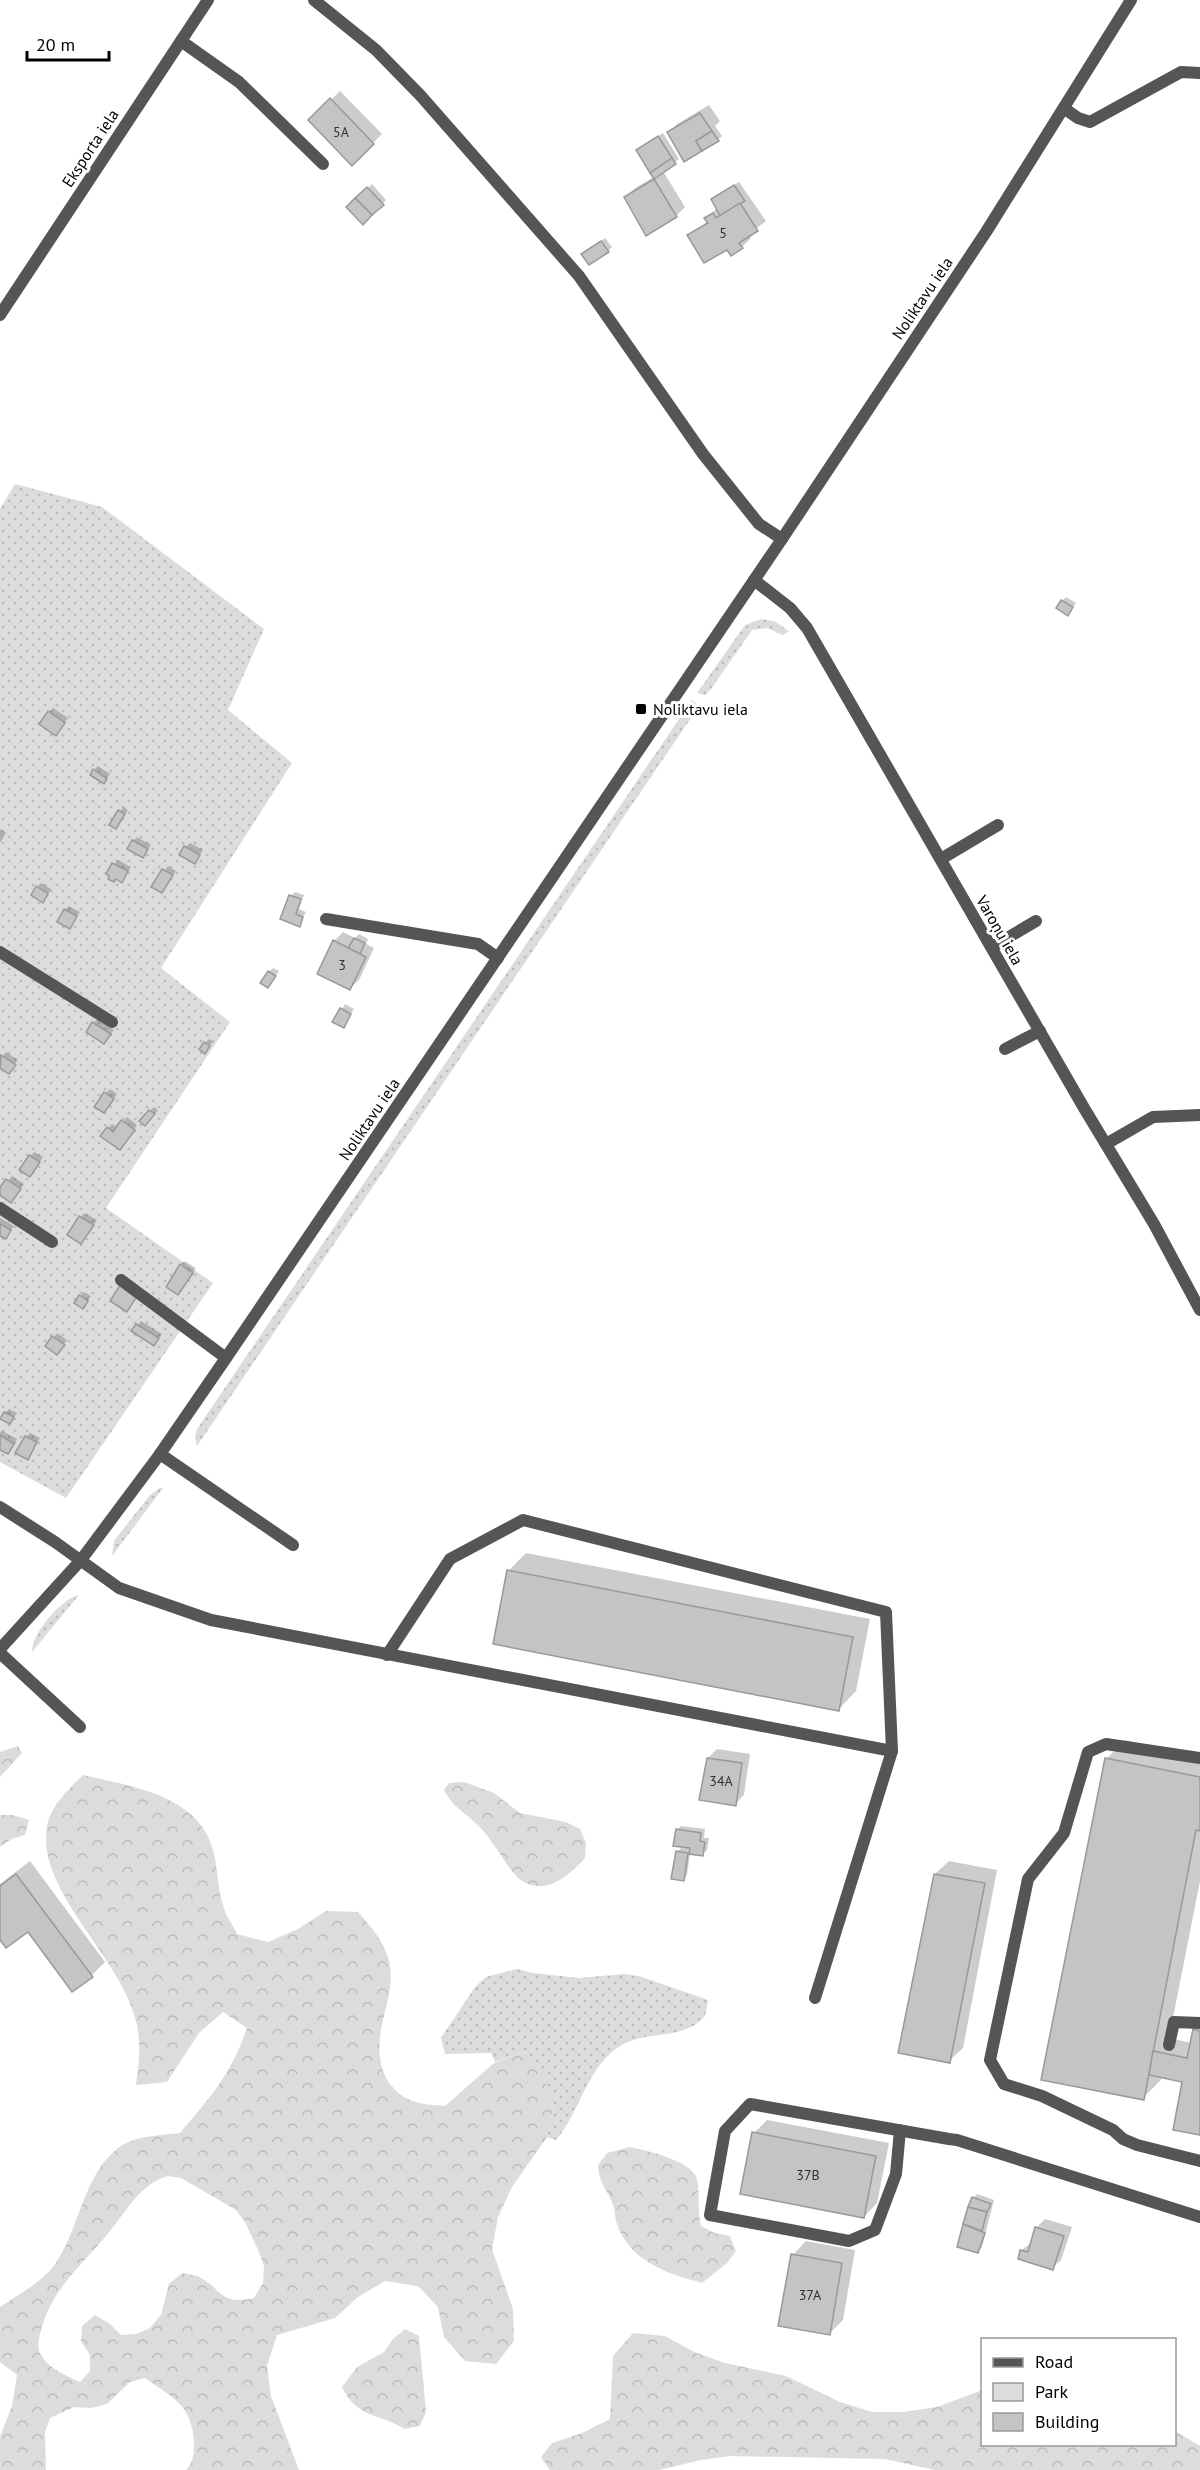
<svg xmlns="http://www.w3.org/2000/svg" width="1200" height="2470" font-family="'PT Sans',sans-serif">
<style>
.green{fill:url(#green-dots)}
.forest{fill:url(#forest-crowns);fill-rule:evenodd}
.shadow{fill:#0003}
.building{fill:#c4c4c4;stroke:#999;stroke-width:1.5}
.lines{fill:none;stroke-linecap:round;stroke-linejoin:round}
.lane{stroke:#555;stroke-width:12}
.street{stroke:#555;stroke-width:12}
.poi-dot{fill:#000;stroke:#fff;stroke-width:2}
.labels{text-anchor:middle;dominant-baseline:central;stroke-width:6;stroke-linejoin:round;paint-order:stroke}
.number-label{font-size:14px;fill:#313131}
.street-label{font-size:16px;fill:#000;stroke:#fff}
.poi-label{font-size:16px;fill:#000;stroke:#fff;text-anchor:start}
</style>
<defs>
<pattern id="green-dots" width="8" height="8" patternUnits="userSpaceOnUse" patternTransform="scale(1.5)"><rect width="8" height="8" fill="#dcdcdc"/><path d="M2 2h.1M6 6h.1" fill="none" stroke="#bbb" stroke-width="1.8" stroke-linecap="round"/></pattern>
<pattern id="forest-crowns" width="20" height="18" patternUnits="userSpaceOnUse" patternTransform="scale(1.5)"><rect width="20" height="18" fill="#dcdcdc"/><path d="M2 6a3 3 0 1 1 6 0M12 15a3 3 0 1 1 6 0" fill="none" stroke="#bbb"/></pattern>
</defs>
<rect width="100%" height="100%" fill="#fff"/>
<g class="green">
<polygon points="15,484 102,507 264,629 228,710 292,763 161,968 230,1022 106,1208 213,1283 66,1498 0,1462 0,509"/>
<polygon points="761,619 774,621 789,631 783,635 767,628 752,630 711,689 705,695 697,693 745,625"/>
<polygon points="692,700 698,705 697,709 197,1446 195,1437 197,1429"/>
<polygon points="160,1488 163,1488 112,1556 114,1541 150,1495"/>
<path d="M79 1595 32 1652C31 1634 62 1598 79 1595Z"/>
<path d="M517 1969 533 1973 579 1978 624 1974 639 1976 708 2000 705 2016C701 2020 696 2025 691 2027 668 2039 642 2031 617 2048 586 2070 580 2112 556 2140L547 2137 553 2108 526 2051 495 2062 491 2053 445 2054 441 2038 475 1987 486 1977Z"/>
</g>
<g class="forest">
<polygon points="18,1746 22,1753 0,1777 0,1752"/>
<path d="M83 1775C130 1786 199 1795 213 1850 218 1867 217 1887 223 1905 225 1915 233 1925 237 1934L268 1942 298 1929 326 1911 358 1912C372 1928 386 1943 390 1966 393 1988 386 2005 382 2025 375 2056 381 2089 413 2101 422 2105 435 2105 445 2106L494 2063 526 2051 544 2076 553 2108 547 2137 512 2187 498 2217 492 2249 513 2309 514 2341 496 2364 465 2361 444 2337 438 2307 418 2286 385 2281 358 2297 335 2318 277 2335 267 2366 271 2396 299 2470H186C200 2457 194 2421 183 2408 174 2396 157 2387 145 2378L130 2382 107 2404 91 2408 74 2407 50 2418 45 2432 46 2470H0V2437L12 2406 17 2375 0 2362V2307C19 2294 45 2281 57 2261 80 2226 84 2174 118 2148 133 2136 162 2135 180 2133 212 2095 230 2076 247 2028L223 2012 199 2033 167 2082 136 2085C139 2064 141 2046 137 2025 124 1959 36 1892 47 1827 50 1806 69 1789 83 1775ZM168 2176 181 2178 236 2210 245 2222 259 2252 264 2266 263 2283 254 2298C218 2306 223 2288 197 2276 193 2275 187 2274 182 2273L169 2284 161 2315 150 2328 136 2334 121 2335 109 2323 95 2315 82 2326 81 2341 90 2355V2371L80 2382C68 2377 49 2368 42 2357 36 2349 39 2338 41 2330 52 2289 80 2267 106 2236 125 2214 139 2184 168 2176Z"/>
<path d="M464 1782 494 1793 520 1813 566 1822 580 1829 586 1843 585 1858C569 1875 547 1896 522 1881 512 1875 494 1843 485 1833 473 1817 453 1809 444 1790L449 1783Z"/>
<polygon points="0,1815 13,1815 29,1820 25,1835 11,1839 0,1847"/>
<path d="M630 2147C647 2151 691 2160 697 2179 700 2190 697 2211 701 2226L715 2233 730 2236 736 2251 727 2263 702 2283C666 2273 628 2261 616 2221 615 2217 615 2212 614 2208 609 2190 599 2186 598 2165L607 2153Z"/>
<path d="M405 2329 419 2336 426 2412 420 2426 404 2429C378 2412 357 2419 342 2387L357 2367 384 2352 393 2339Z"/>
<polygon points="633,2333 665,2336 694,2352 725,2363 786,2376 840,2402 872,2412 904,2412 937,2407 982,2390 982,2444 1174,2444 1175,2431 1200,2446 1200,2470 935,2470 885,2459 730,2456 701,2460 659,2470 550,2470 541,2457 552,2443 582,2433 610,2419 613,2356"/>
</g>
<g class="shadow">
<polygon points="340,91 382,134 352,164 310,120"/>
<polygon points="709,105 720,121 715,126 722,136 718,140 669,133 677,124"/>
<polygon points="663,133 679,159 663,171 685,207 676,216 626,197 635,188 654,177 642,147"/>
<polygon points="739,182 766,221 748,235 751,238 742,247 727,248 689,236 708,221 706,218 717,208 713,199"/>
<polygon points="372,184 386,200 363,223 348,207"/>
<polygon points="605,238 612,247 608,251 583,254"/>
<polygon points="1066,597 1076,603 1068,614 1062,601"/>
<polygon points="53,708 68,718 60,730 41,723"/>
<polygon points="98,766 110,774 104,782 94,770"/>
<polygon points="124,807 128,810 119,823 120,811"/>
<polygon points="0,829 6,833 0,843"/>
<polygon points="137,837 151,845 143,856 133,841"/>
<polygon points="190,843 203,850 195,862 186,847"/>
<polygon points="118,860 131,867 122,881 108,873"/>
<polygon points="168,866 176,871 162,891 154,886"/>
<polygon points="41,883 51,889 46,897 37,887"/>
<polygon points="295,892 304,895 299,909 306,912 299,925 282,918 291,896"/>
<polygon points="69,906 80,912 69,927 65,910"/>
<polygon points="343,932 355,938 359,934 368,939 366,944 374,948 359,980 350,988 334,941"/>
<polygon points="273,968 279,971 268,986 269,972"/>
<polygon points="345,1004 354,1009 343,1026 335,1021"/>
<polygon points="97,1019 114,1030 104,1042 93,1023"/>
<polygon points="209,1039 213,1042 205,1052 205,1043"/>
<polygon points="6,1052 18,1060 9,1072 0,1067 0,1060"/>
<polygon points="110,1089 117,1094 108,1108 106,1093"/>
<polygon points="154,1107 158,1110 149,1121 141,1121"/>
<polygon points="127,1117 137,1125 124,1144 108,1128 112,1124 118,1128"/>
<polygon points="34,1152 43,1157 33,1171 21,1169"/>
<polygon points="12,1176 24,1184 14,1197 0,1193 0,1190"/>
<polygon points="84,1213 97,1220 81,1243 69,1235"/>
<polygon points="0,1218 14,1226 5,1237 0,1234"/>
<polygon points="185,1261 196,1268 182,1289 181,1265"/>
<polygon points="84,1292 91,1296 83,1307 80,1296"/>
<polygon points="141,1321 162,1334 158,1340 133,1331"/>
<polygon points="57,1333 67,1340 61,1349 47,1346"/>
<polygon points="9,1409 17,1413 10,1422 5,1413"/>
<polygon points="2,1431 17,1439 8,1452 0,1448 0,1433"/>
<polygon points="30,1433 40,1438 27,1458 26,1437"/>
<polygon points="526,1553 870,1619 856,1691 839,1709 508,1571"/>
<polygon points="1125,1740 1200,1756 1200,1881 1169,2038 1192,2043 1194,2030 1200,2024 1200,2134 1184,2080 1162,2076 1161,2080 1143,2098 1043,2079 1107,1758"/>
<polygon points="717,1749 750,1754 744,1795 735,1804 708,1758"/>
<polygon points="681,1826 705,1829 704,1838 709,1838 707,1850 703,1854 690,1853 687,1875 683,1880 677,1852 683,1846 677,1830"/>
<polygon points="30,1861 105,1962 92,1975 28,1930 0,1937 0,1884"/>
<polygon points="949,1861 997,1870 963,2048 949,2061 935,1874"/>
<polygon points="767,2120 889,2143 877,2203 864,2217 754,2133"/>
<polygon points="977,2194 994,2200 982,2247 978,2252 959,2246 973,2198"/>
<polygon points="1045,2219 1072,2227 1061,2260 1052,2268 1022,2250 1032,2242 1036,2228"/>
<polygon points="806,2241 855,2250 843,2320 829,2334 793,2255"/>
</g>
<g class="building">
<polygon points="330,98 374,144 352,166 308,120"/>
<polygon points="700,113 712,131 696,141 702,151 684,162 667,132"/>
<polygon points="712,131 719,141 702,151 696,141"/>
<polygon points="658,136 672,158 650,173 636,150"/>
<polygon points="672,158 676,164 654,179 650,173"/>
<polygon points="654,179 677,217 646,236 624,197"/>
<polygon points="734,185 745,201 720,216 711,199"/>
<polygon points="367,187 384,205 372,215 355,198"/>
<polygon points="355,198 372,215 363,225 346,207"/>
<polygon points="740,203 758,231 739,243 743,248 731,256 727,250 704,263 687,235 708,223 704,218 713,213 716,218"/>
<polygon points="601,241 609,252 589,265 581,254"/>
<polygon points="1061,600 1073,607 1068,616 1056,608"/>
<polygon points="48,711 65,723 56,736 39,724"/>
<polygon points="93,769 107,779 104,784 90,775"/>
<polygon points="118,810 125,814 116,829 109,825"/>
<polygon points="132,840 148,849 143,858 127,849"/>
<polygon points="184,846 200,855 195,864 179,855"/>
<polygon points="112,863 128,871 122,883 116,879 114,882 108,879 109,876 106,874"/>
<polygon points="162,869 173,875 162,893 151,887"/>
<polygon points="36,886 48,894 43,903 31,895"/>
<polygon points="289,895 301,899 296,914 303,917 300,927 280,919"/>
<polygon points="64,909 77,916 70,929 57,922"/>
<polygon points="354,938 365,943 360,954 348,948"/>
<polygon points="333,940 366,957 350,990 317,974"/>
<polygon points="268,971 276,976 268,988 260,983"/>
<polygon points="340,1008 351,1014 344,1028 332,1022"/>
<polygon points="92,1022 111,1034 104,1044 86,1032"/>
<polygon points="204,1042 210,1046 205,1054 199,1049"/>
<polygon points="1,1055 16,1065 9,1074 0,1068"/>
<polygon points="104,1092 114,1099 104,1113 94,1107"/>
<polygon points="149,1110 155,1114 145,1126 139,1121"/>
<polygon points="121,1120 135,1130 120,1150 100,1136 107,1127 113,1132"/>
<polygon points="29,1155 40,1162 30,1177 19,1170"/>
<polygon points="6,1179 21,1189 11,1203 0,1195 0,1187"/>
<polygon points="79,1216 94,1225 81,1244 67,1235"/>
<polygon points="0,1224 11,1230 6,1239 0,1236"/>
<polygon points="180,1264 193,1273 178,1295 166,1287"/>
<polygon points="120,1285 137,1296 127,1312 110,1301"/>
<polygon points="79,1295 88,1301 83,1309 74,1303"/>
<polygon points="136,1324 159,1338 154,1346 131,1331"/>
<polygon points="52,1336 65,1345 57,1355 45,1346"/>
<polygon points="4,1412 14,1417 10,1424 0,1419"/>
<polygon points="0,1435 14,1444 8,1454 0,1450"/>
<polygon points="25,1436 37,1442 28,1460 15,1453"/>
<polygon points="507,1570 853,1637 839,1711 493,1644"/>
<polygon points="707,1758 742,1763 736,1806 699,1800"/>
<polygon points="1105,1758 1200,1777 1200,1831 1196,1830 1144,2100 1041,2080"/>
<polygon points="676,1829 701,1833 700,1841 705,1842 703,1856 689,1854 690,1848 673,1846"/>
<polygon points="676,1851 688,1853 684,1881 671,1879"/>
<polygon points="16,1874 93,1977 72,1992 28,1932 6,1948 0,1940 0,1886"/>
<polygon points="934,1874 985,1883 950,2063 898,2053"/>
<polygon points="1193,2029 1200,2031 1200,2135 1173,2130 1182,2082 1149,2075 1153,2051 1187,2058"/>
<polygon points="752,2132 876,2156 864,2218 740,2194"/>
<polygon points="972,2197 991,2204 987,2212 968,2207"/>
<polygon points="968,2207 987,2212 982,2231 963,2224"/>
<polygon points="963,2224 985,2233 978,2253 957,2247"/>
<polygon points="1035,2227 1064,2236 1053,2270 1018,2259 1020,2250 1028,2252"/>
<polygon points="791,2254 842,2263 830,2335 778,2326"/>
</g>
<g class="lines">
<g class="lane">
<polyline points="181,41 239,82 323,164"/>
<polyline points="1065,109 1078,118 1090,122 1181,72 1200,73"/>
<polyline points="941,859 998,825"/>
<polyline points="326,919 478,944 498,958"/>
<polyline points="992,947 1036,921"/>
<polyline points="0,952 112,1022"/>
<polyline points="1005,1049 1040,1031"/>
<polyline points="1106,1144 1153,1117 1200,1115"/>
<polyline points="0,1208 52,1242"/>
<polyline points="121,1280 226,1358"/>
<polyline points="160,1454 293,1545"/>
<polyline points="0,1507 55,1542 119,1588 211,1620 892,1751"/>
<polyline points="0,1653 80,1727"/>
<polyline points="387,1655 450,1559 523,1520 886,1612 892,1751 815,1998"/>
<polyline points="1200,1758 1106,1744 1088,1752 1064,1833 1028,1879 990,2060 1004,2084 1042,2096 1113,2130 1123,2139 1137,2145 1200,2161"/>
<polyline points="1169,2045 1174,2022 1200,2023"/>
<polyline points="900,2130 896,2174 875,2230 849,2241 710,2215 725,2131 750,2104 949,2139 957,2140 1200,2217"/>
</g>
<g class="street">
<polyline points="314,0 376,50 420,95 579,276 703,454 759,524 782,539"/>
<polyline points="0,315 208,0"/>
<polyline points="754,580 790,608 807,628 1084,1108 1154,1224 1200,1310"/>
<polyline points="0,1649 81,1560 160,1454 226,1358 782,539 986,232 1131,0"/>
</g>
</g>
<rect class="poi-dot" x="635" y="703" width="12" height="12" rx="3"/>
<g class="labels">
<g class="number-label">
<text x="341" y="132">5A</text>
<text x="723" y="233">5</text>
<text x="342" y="965">3</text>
<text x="721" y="1781">34A</text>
<text x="808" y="2175">37B</text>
<text x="810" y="2295">37A</text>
</g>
<g class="street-label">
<text transform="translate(90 148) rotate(-57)">Eksporta iela</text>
<text transform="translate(922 298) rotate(-56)">Noliktavu iela</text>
<text transform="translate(1000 930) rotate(60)">Varoņu iela</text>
<text transform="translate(369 1119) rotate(-56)">Noliktavu iela</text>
</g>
<g class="poi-label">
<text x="653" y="709">Noliktavu iela</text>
</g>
</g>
<rect x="981" y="2338" width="195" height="108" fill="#ffffff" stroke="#999999" stroke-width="1.5"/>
<rect x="993" y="2358" width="30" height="9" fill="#555555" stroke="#999999" stroke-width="1.5"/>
<text x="1035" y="2368" font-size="18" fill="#000000">Road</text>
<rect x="993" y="2383" width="30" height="18" fill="#dcdcdc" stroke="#999999" stroke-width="1.5"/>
<text x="1035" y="2398" font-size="18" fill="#000000">Park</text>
<rect x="993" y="2413" width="30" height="18" fill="#c4c4c4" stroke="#999999" stroke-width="1.5"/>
<text x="1035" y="2428" font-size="18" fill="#000000">Building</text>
<path d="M27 51v9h82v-9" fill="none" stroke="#000000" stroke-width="3"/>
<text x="36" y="51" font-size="18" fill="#000000" stroke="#ffffff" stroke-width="4.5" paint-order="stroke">20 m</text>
</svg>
